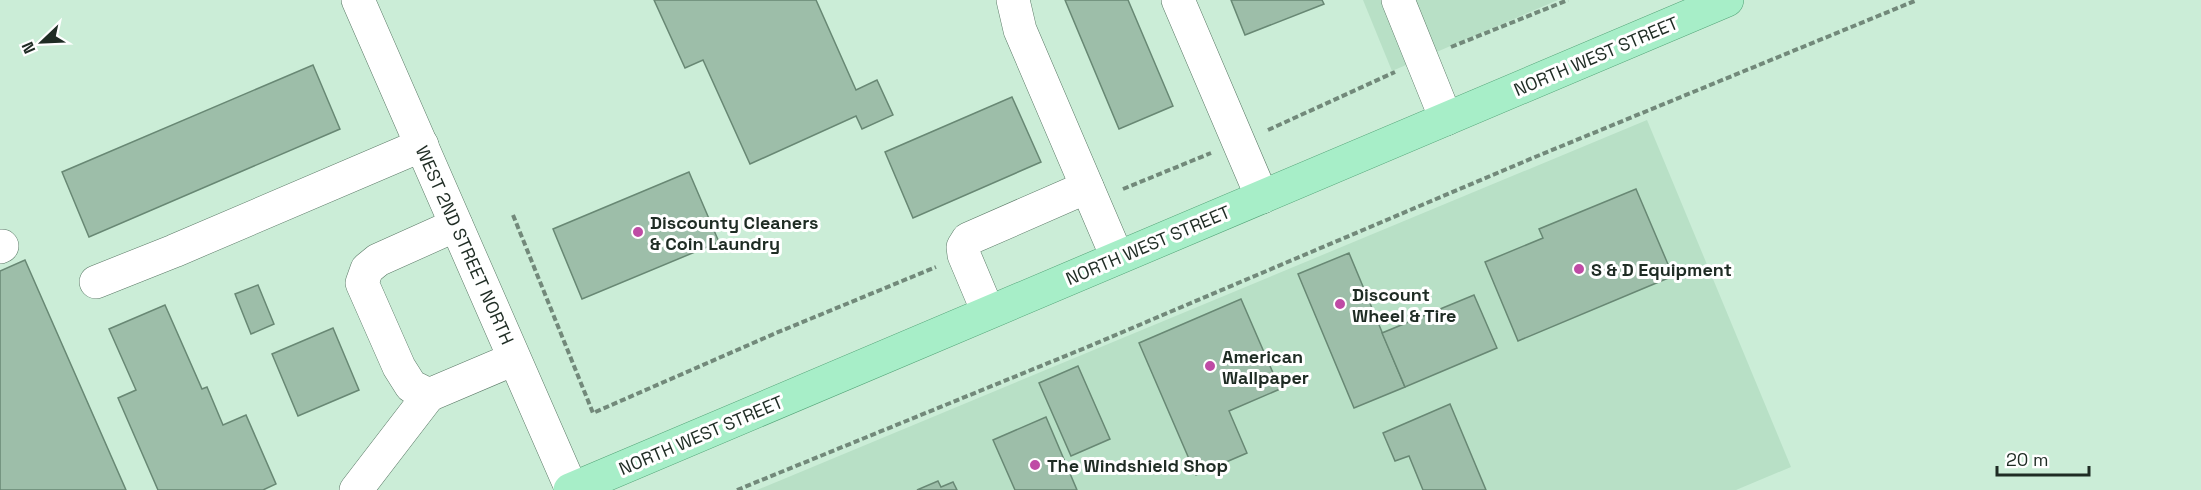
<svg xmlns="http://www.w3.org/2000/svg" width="2201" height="490" font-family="'Space Grotesk',sans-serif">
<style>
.built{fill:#b8e0c6}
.building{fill:#9dbea9;stroke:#688874;stroke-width:1.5}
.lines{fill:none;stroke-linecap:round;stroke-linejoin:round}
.minor-casing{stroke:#5a7966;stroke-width:34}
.major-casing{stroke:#52a377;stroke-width:34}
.path{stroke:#72897a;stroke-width:4;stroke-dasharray:6 3;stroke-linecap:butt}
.minor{stroke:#fff;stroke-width:33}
.major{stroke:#a7eec8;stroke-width:33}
.poi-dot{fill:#bf4ba5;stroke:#fff;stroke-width:2}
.labels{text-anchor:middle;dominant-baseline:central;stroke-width:6;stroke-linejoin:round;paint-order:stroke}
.street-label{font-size:18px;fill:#1f2c24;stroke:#fff}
.poi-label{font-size:18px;font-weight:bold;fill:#1f2c24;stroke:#fff;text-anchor:start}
</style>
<rect width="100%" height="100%" fill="#cbedd7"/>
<g class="built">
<polygon points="1363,0 1558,0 1392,71"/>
<polygon points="1647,120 1791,467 1736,490 757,490"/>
</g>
<g class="building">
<polygon points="654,0 816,0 856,90 877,80 893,115 862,129 856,116 750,164 703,60 685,68"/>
<polygon points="1065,0 1128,0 1173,106 1119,129"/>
<polygon points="1231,0 1322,0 1324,4 1245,35"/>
<polygon points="313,65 340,129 89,237 62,172"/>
<polygon points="1012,97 1041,162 913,218 885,152"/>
<polygon points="689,172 719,242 582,299 553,229"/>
<polygon points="1636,189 1673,276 1518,341 1485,262 1543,238 1539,229"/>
<polygon points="1349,253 1405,387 1354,408 1298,274"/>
<polygon points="25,260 126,490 0,490 0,271"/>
<polygon points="258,285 274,324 251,334 235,294"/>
<polygon points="1474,295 1497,348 1405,387 1382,333"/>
<polygon points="1241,299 1280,389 1229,411 1247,453 1196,475 1139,343"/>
<polygon points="165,305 202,389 207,387 223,425 246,415 276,484 263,490 158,490 118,398 136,390 109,329"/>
<polygon points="333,328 359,390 298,416 272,354"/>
<polygon points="1078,366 1110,439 1071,456 1039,383"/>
<polygon points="1450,404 1486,490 1423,490 1409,456 1395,461 1383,433"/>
<polygon points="1046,417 1077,490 1015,490 993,440"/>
<polygon points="938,481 941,487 953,482 957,490 917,490"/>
</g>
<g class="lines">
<defs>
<g id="minor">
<polyline points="358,0 572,490"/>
<polyline points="1013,0 1020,30 1117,257"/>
<polyline points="1178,0 1262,197"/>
<polyline points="1398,0 1446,119"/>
<polyline points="456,225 378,260 367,269 362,283 399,367 411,386 429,395 514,359"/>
<polyline points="0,247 2,246"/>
<polyline points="96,282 174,251 422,145"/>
<polyline points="988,312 964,255 963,247 968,239 1087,187"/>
<polyline points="356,490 429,395"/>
</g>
<polyline id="major" points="570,490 1727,0"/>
</defs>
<use href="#minor" class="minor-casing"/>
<use href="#major" class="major-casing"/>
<g class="path">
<polyline points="1451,47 1568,0"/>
<polyline points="1268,130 1395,72"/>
<polyline points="1123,189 1211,153"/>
<polyline points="513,215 593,413 776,333 936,267"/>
<polyline points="737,490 1085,348 1535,157 1917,0"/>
</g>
<use href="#minor" class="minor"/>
<use href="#major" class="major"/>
</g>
<g class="poi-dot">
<circle cx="638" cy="232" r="6"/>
<circle cx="1579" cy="269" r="6"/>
<circle cx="1340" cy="304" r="6"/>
<circle cx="1210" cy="366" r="6"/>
<circle cx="1035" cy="465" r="6"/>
</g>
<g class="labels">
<g class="street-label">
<text transform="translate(1596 56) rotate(-23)">NORTH WEST STREET</text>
<text transform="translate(465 245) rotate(66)">WEST 2ND STREET NORTH</text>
<text transform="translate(1148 245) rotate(-23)">NORTH WEST STREET</text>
<text transform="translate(701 435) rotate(-23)">NORTH WEST STREET</text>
</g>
<g class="poi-label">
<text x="650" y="222">Discounty Cleaners<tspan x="650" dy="21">&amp; Coin Laundry</tspan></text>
<text x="1591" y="269">S &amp; D Equipment</text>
<text x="1352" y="294">Discount<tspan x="1352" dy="21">Wheel &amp; Tire</tspan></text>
<text x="1222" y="356">American<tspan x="1222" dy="21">Wallpaper</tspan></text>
<text x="1047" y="465">The Windshield Shop</text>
</g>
</g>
<g transform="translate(42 42) rotate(247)" stroke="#ffffff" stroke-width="4.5" paint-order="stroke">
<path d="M0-4.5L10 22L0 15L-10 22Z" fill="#1f2c24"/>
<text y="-9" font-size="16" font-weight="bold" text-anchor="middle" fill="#1f2c24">N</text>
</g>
<path d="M1997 466v9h92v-9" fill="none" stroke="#1f2c24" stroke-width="3"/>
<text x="2006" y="466" font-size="18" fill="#1f2c24" stroke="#ffffff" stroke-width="4.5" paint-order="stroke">20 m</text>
</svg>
